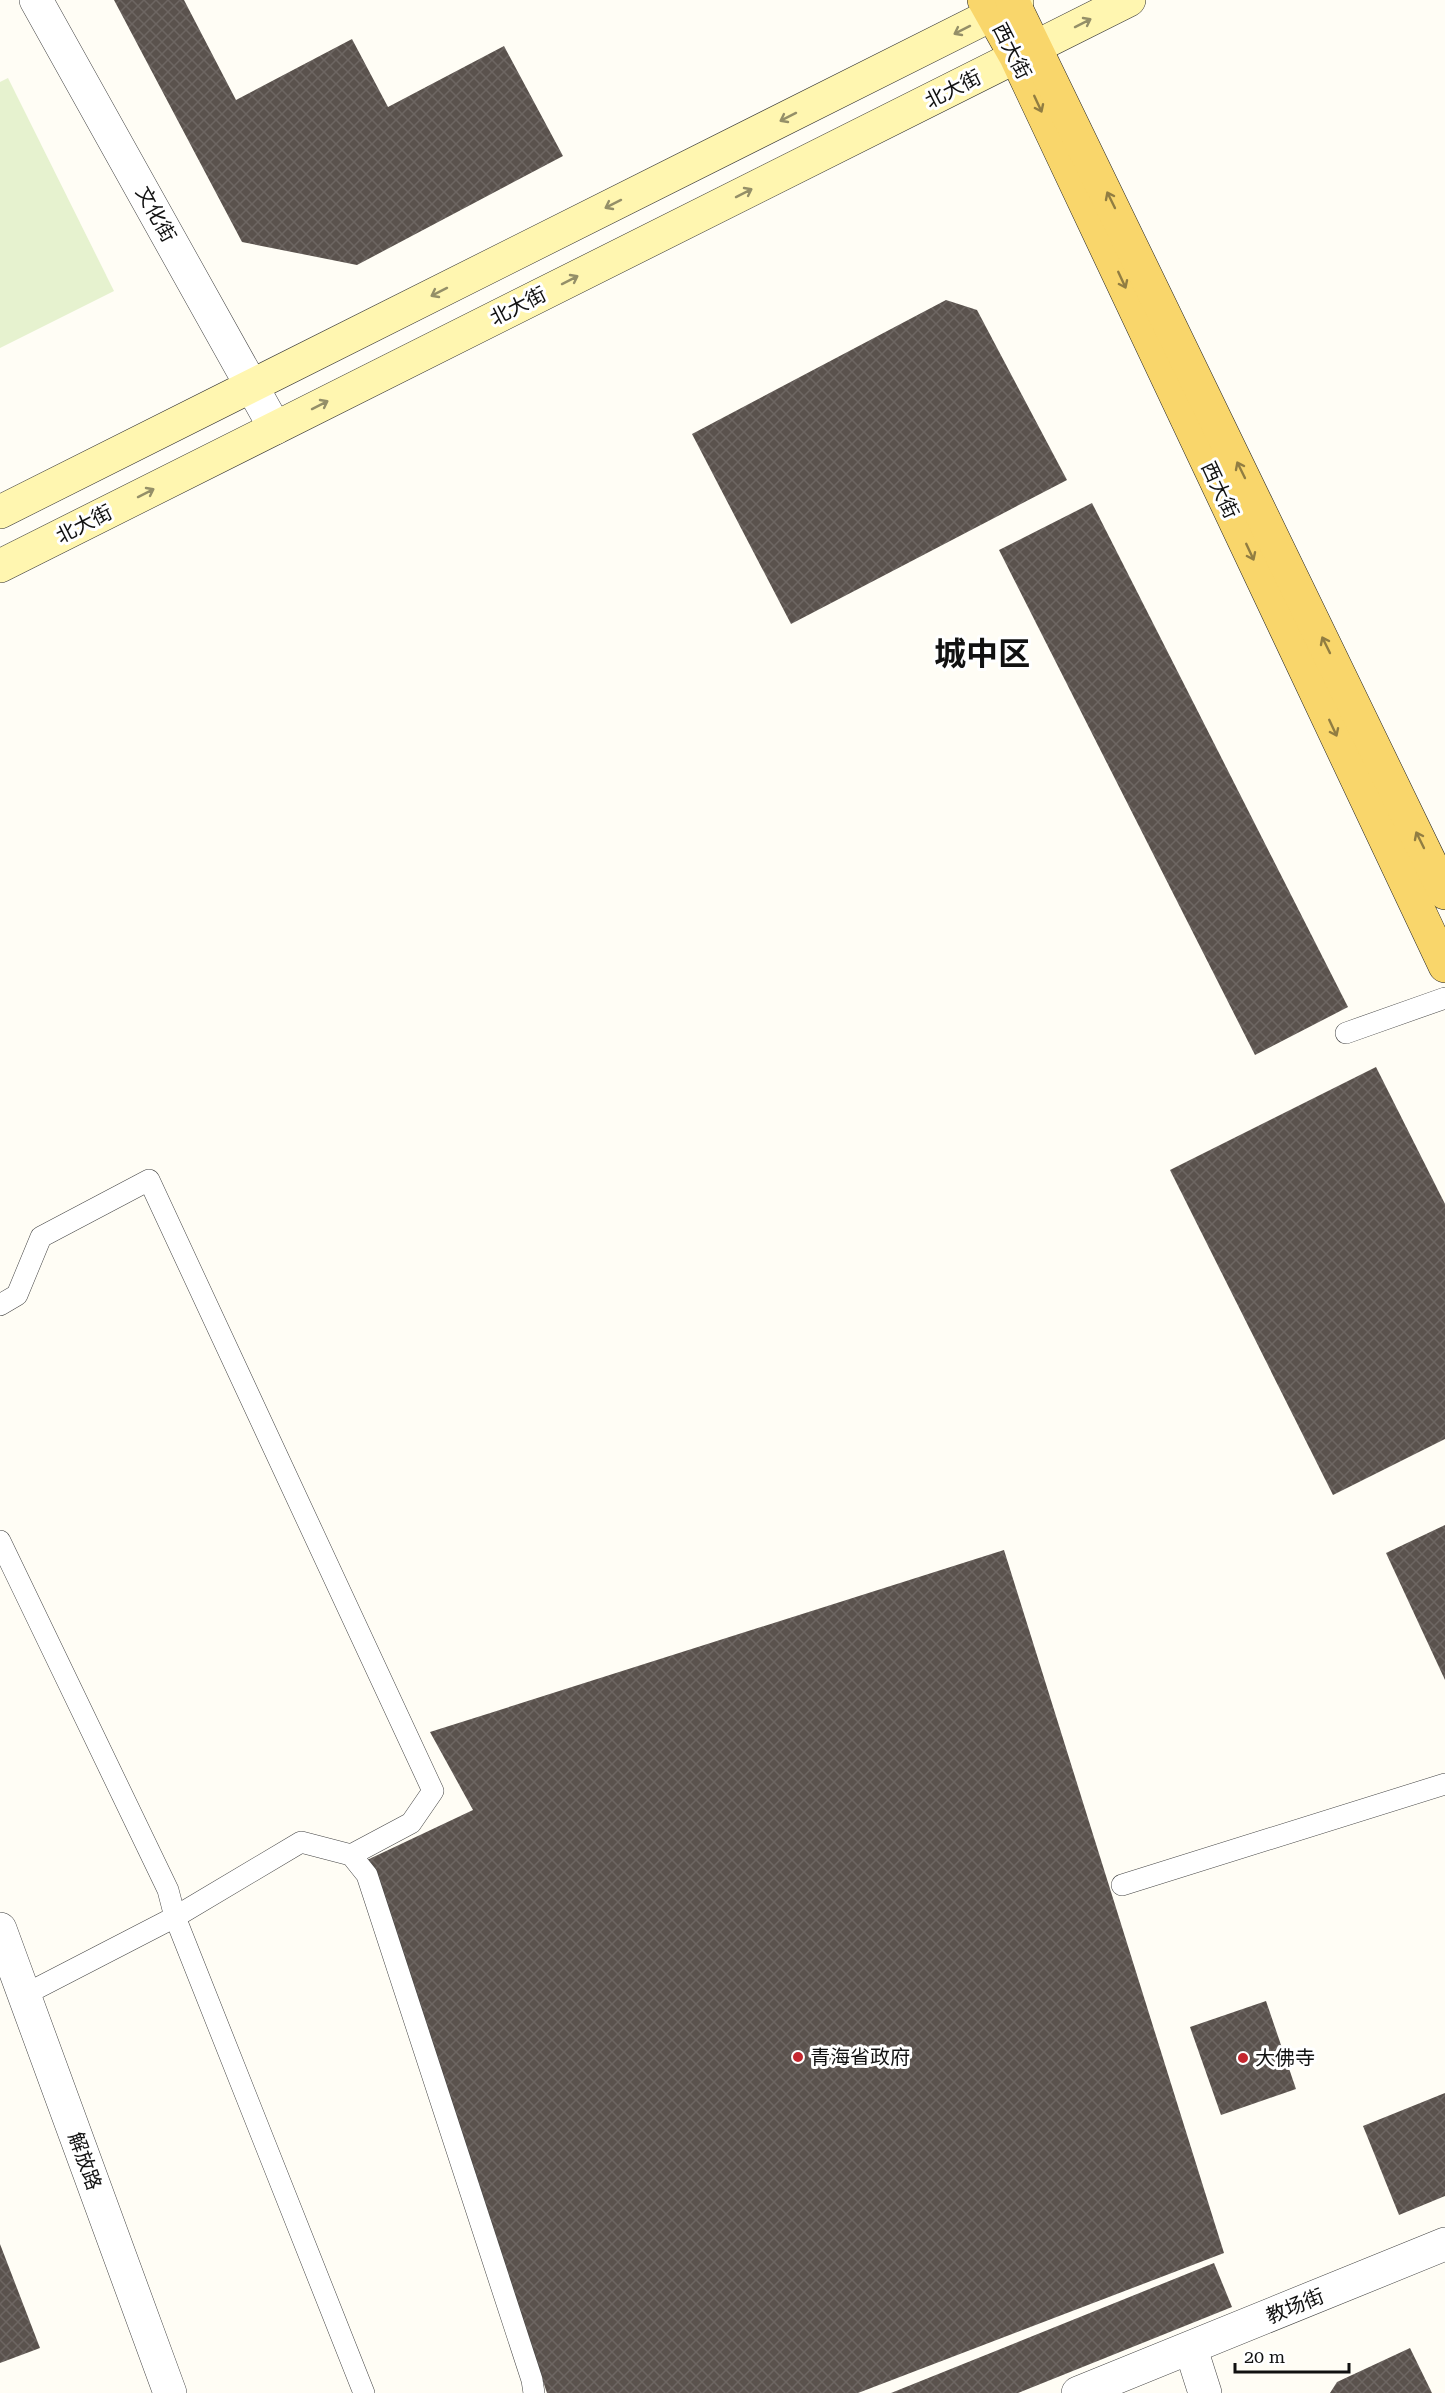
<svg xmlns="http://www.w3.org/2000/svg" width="1445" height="2393" font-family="'Roboto Serif','Noto Sans SC',serif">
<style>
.pitch{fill:#e6f2cf}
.building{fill:url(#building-cross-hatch)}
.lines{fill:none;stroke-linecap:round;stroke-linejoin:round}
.service-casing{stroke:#444;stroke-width:22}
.minor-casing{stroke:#444;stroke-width:34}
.secondary-casing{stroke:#333;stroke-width:34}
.primary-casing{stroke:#222;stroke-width:34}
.service{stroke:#fff;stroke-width:21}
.minor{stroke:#fff;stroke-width:33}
.secondary{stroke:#fff6b0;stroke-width:33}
.primary{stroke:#f9d66b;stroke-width:33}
.oneway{stroke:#948f68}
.oneway2{stroke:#917d42}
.poi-dot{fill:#c4262e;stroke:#fff;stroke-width:2}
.labels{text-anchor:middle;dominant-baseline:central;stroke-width:6;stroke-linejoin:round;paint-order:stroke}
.street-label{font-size:20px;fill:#111;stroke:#fff}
.poi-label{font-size:20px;fill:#111;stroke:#fff;text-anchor:start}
.town-label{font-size:32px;font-weight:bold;fill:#111;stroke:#fff}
</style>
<defs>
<pattern id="building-cross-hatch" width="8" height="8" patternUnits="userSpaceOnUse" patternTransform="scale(1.5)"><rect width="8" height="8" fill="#5a524d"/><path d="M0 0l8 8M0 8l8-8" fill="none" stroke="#6d6662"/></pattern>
</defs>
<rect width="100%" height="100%" fill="#fffdf5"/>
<polygon class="pitch" points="8,78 114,291 0,348 0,82"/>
<g class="building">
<polygon points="114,0 184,0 236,100 352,39 388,107 504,46 563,156 357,265 242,242"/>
<polygon points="946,300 977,310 1067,480 791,624 692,434"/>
<polygon points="1092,503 1348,1007 1255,1055 999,550"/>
<polygon points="1376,1067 1445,1204 1445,1439 1333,1495 1170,1170"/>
<polygon points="1445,1525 1445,1680 1386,1553"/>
<polygon points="1004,1550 1224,2253 858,2393 547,2393 367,1860 473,1810 430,1732"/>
<polygon points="1266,2001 1296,2089 1221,2115 1190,2027"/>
<polygon points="1445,2093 1445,2196 1399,2215 1363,2126"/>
<polygon points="0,2244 40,2348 0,2363"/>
<polygon points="1214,2263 1232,2307 1018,2393 891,2393"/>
<polygon points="1410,2348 1432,2393 1330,2393 1337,2382"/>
</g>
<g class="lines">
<defs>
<g id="service">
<polyline points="1346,1033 1445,998"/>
<polyline points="0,1305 17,1295 41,1237 149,1180 433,1791 411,1823 351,1855"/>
<polyline points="0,1541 168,1890 175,1917 364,2393"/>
<polyline points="1122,1885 1445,1784"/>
<polyline points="24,1995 175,1917 301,1842 351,1855 367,1875 532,2380 534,2393"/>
</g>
<g id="minor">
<polyline points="36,0 275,428"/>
<polyline points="0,1929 170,2393"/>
<polyline points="1191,2349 1205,2393"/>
<polyline points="1078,2393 1445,2244"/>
</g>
<g id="secondary">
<polyline points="0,512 1017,2"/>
<polyline points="0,566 1129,0"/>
</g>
<g id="primary">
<polyline points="984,0 1016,57 1445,966"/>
<polyline points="1012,0 1445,893"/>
</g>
</defs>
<use href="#service" class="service-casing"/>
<use href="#minor" class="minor-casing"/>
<use href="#secondary" class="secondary-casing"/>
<use href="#primary" class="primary-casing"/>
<use href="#service" class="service"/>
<use href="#minor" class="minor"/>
<use href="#secondary" class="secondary"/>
<use href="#primary" class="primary"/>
</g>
<defs><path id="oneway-shaft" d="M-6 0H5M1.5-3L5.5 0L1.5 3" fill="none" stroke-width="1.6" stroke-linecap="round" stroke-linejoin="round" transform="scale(1.5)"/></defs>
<g class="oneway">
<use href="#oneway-shaft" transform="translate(1083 23) rotate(-27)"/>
<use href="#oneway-shaft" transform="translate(962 30) rotate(153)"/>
<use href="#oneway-shaft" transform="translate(788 117) rotate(153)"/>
<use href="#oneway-shaft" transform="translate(744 193) rotate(-27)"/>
<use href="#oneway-shaft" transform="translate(613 204) rotate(153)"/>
<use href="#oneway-shaft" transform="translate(570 280) rotate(-27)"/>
<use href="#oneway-shaft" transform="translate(439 292) rotate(153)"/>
<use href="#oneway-shaft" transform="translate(320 405) rotate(-27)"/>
<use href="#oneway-shaft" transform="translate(146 493) rotate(-27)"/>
</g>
<g class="oneway2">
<use href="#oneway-shaft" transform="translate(1038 104) rotate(65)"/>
<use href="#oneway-shaft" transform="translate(1111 200) rotate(-116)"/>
<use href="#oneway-shaft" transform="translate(1122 280) rotate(65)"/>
<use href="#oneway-shaft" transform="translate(1241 470) rotate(-116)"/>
<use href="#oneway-shaft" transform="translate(1250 552) rotate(65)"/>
<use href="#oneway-shaft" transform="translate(1326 645) rotate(-116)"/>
<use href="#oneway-shaft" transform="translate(1333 728) rotate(65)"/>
<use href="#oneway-shaft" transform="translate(1420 840) rotate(-116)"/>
</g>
<g class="poi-dot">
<circle cx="798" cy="2057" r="6"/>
<circle cx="1243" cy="2058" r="6"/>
</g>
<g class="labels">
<g class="street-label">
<text transform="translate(1012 51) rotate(63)">西大街</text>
<text transform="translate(953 89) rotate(-27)">北大街</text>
<text transform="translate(156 214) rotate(61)">文化街</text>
<text transform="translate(518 306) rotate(-27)">北大街</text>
<text transform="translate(1220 490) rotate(65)">西大街</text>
<text transform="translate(84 524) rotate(-27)">北大街</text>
<text transform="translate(85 2161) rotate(70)">解放路</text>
<text transform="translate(1295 2306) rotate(-22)">教场街</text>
</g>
<g class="poi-label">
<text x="810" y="2057">青海省政府</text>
<text x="1255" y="2058">大佛寺</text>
</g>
<g class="town-label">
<text x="982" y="654">城中区</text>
</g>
</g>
<path d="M1235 2363v9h114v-9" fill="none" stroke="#111111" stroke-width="3"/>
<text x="1244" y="2363" font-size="18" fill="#111111" stroke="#ffffff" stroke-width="4.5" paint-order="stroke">20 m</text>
</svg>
